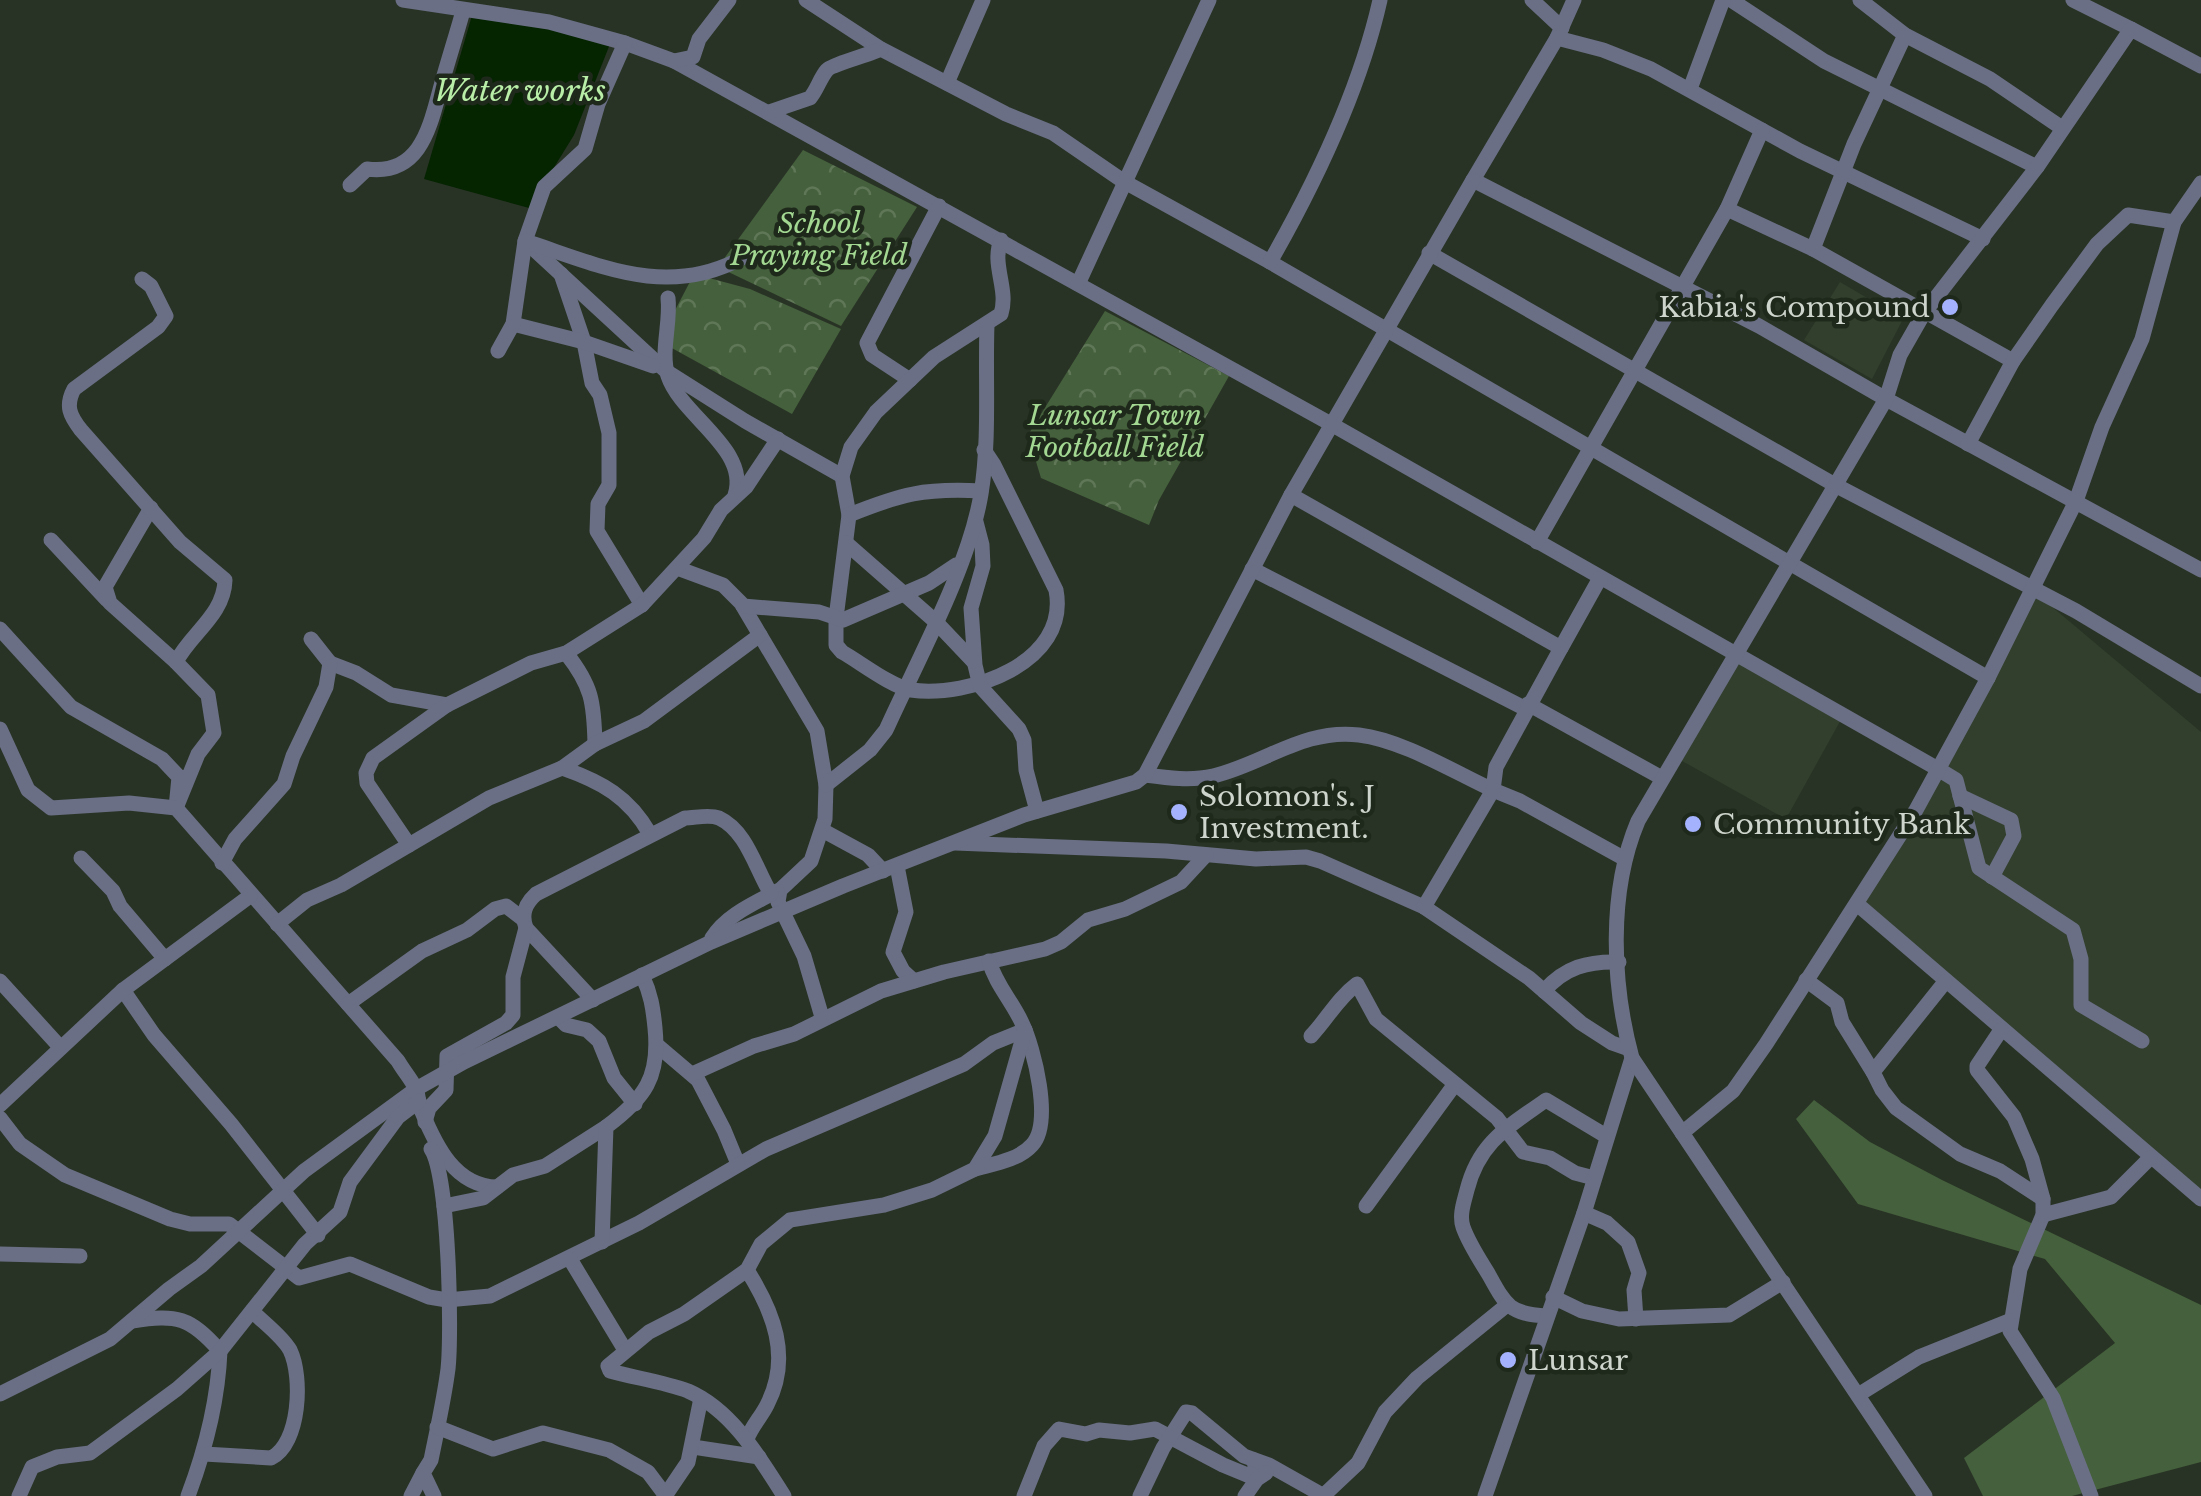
<svg xmlns="http://www.w3.org/2000/svg" width="2201" height="1496" font-family="'Libre Baskerville',serif">
<style>
.built{fill:#323f2d}
.grass{fill:#45603c}
.park{fill:url(#park-crowns)}
.water{fill:#052400}
.lines{fill:none;stroke-linecap:round;stroke-linejoin:round}
.minor{stroke:#6a6f85;stroke-width:15}
.poi-dot{fill:#a4b1fc;stroke:#1f291b;stroke-width:4}
.labels{text-anchor:middle;dominant-baseline:central;stroke-width:9;stroke-linejoin:round;paint-order:stroke}
.park-label{font-size:28px;font-style:italic;fill:#a3d892;stroke:#1f291b}
.poi-label{font-size:28px;fill:#ced5cc;stroke:#1f291b;text-anchor:start}
.water-label{font-size:30px;font-style:italic;fill:#b9eea8;stroke:#1f291b}
</style>
<defs>
<pattern id="park-crowns" width="20" height="18" patternUnits="userSpaceOnUse" patternTransform="scale(2.5)"><rect width="20" height="18" fill="#45603c"/><path d="M2 6a3 3 0 1 1 6 0M12 15a3 3 0 1 1 6 0" fill="none" stroke="#5f7657"/></pattern>
</defs>
<rect width="100%" height="100%" fill="#283325"/>
<g class="built">
<polygon points="1840,282 1903,319 1872,379 1804,340"/>
<polygon points="2032,590 2201,732 2201,1199 1857,904"/>
<polygon points="1734,655 1843,716 1786,819 1675,757"/>
</g>
<polygon class="grass" points="1814,1100 1870,1142 1942,1180 2201,1305 2201,1462 2072,1496 1983,1496 1964,1458 2115,1343 2045,1259 1858,1204 1796,1119"/>
<g class="park">
<polygon points="803,150 917,207 841,326 718,267"/>
<polygon points="694,274 750,289 841,329 792,414 659,341"/>
<polygon points="1105,311 1229,376 1159,500 1149,525 1041,478 1028,435"/>
</g>
<polygon class="water" points="473,12 612,39 574,135 529,208 424,179"/>
<g class="lines">
<g class="minor">
<polyline points="403,0 549,22 625,43 674,61 1331,424 1938,769 1956,780 1979,868 2073,930 2081,959 2081,1005 2142,1041"/>
<polyline points="806,0 881,49 1006,114 1053,133 1123,181 1270,262 1988,678"/>
<polyline points="1532,0 1562,28"/>
<polyline points="1731,0 1824,61 2037,167"/>
<polyline points="1860,0 1905,35 1990,79 2062,128"/>
<polyline points="2073,0 2131,29"/>
<polyline points="1557,38 1574,0"/>
<polyline points="625,43 598,104 585,149 544,187 525,241 666,371 745,421 842,476"/>
<polyline points="674,61 693,57 699,39 729,0"/>
<polyline points="947,83 983,0"/>
<polyline points="1690,89 1723,0"/>
<path d="M769 112 810 98C817 90 820 78 827 70 831 65 871 54 881 49"/>
<path d="M350 185 367 169C421 176 430 126 441 86 448 61 456 36 463 11"/>
<polyline points="1727,209 1813,249 2013,361"/>
<polyline points="1983,239 1800,151 1651,69 1603,50 1557,38 1473,180 1759,326 1886,399 2201,570"/>
<polyline points="1813,249 1854,144 1905,35"/>
<polyline points="1429,253 1835,485 2076,611 2201,686"/>
<path d="M1270 262C1315 183 1360 89 1380 0"/>
<polyline points="561,274 584,342 592,383 600,395 609,433 609,485 598,504 597,531 642,605"/>
<polyline points="1078,284 1209,0"/>
<path d="M668 298C671 323 660 352 668 376 681 416 750 449 735 495"/>
<polyline points="513,324 584,342 653,366"/>
<path d="M498 351 513 324 525 241C599 265 666 299 742 258"/>
<polyline points="910,380 872,355 867,343 939,206"/>
<polyline points="1968,444 2013,361 2052,305 2097,244 2128,215 2174,222"/>
<path d="M984 450 994 465 1056 590C1070 663 969 698 911 690 892 687 860 662 842 652L836 645V618L849 515 842 476 851 447 876 412 934 357 1001 314C1009 289 991 265 1001 240"/>
<polyline points="151,508 105,587 110,603 176,662"/>
<path d="M849 515C901 494 924 488 981 491"/>
<polyline points="976,522 982,545 983,566 971,608 975,665 980,686 1019,729 1024,740 1026,770 1037,811"/>
<polyline points="51,540 107,600"/>
<polyline points="1537,542 1727,209 1762,130"/>
<polyline points="846,543 935,621 973,661"/>
<polyline points="677,568 723,585 741,603 817,731 826,785 825,819 811,861 780,890 778,902 804,956 822,1017"/>
<polyline points="1252,569 1526,709"/>
<polyline points="743,606 819,612 843,620 929,583 956,565"/>
<path d="M0 629 71 707 162 759 179 777 176 808 198 754 214 733 208 695 176 662C191 633 224 615 225 580L180 542 81 430C70 416 65 406 74 389L158 327 166 316 151 286 142 279"/>
<polyline points="1561,648 1600,578"/>
<path d="M566 653C592 686 594 702 595 744"/>
<polyline points="330,663 356,673 391,695 447,705"/>
<polyline points="1528,704 1662,778"/>
<path d="M0 729 28 790 51 808 129 803 176 808 398 1061C403 1070 411 1079 416 1089 419 1096 418 1105 422 1112 436 1146 455 1186 497 1187"/>
<path d="M562 768C602 782 629 797 650 834"/>
<path d="M1145 775C1168 778 1191 781 1213 776 1264 764 1304 728 1359 735 1402 740 1454 772 1493 790L1496 767 1561 648 1291 495"/>
<path d="M826 785 870 750 886 730C917 661 969 567 981 494 990 439 985 380 987 324"/>
<polyline points="1960,796 2011,820 2014,836 1992,877"/>
<polyline points="822,830 868,855 883,871"/>
<polyline points="955,843 1166,851 1256,859 1306,857 1320,861 1424,907 1529,978 1581,1023 1612,1043 1629,1049"/>
<polyline points="409,845 367,783 366,773 373,758 447,705 531,663 566,653 642,605 704,538 721,510 746,487 778,439"/>
<polyline points="81,858 113,891 120,906 165,959"/>
<polyline points="222,863 235,839 284,784 293,756 326,687 330,663 311,639"/>
<polyline points="897,866 906,912 893,952 903,971 914,981"/>
<polyline points="1857,904 2201,1199"/>
<polyline points="1424,907 1493,790 1520,801 1625,859"/>
<polyline points="277,924 307,900 341,885 489,798 562,768 595,744 644,721 760,635"/>
<path d="M712 938C726 915 755 903 777 891"/>
<polyline points="1806,980 1837,1003 1842,1022 1873,1072"/>
<polyline points="0,981 60,1047"/>
<polyline points="1945,982 1873,1072 1882,1090 1896,1108 1960,1154 2000,1171 2043,1199"/>
<polyline points="123,990 154,1035 231,1124 318,1235"/>
<path d="M1544 991C1565 967 1588 961 1619 962"/>
<path d="M593 1000 526 928C521 914 525 904 536 894L685 818C695 818 709 814 719 818 747 831 756 870 771 894"/>
<polyline points="348,1004 422,951 467,930 495,909 506,906 523,919"/>
<polyline points="558,1017 566,1025 587,1030 599,1041 614,1078 635,1104"/>
<polyline points="2001,1030 1977,1066 1977,1070 2014,1117 2032,1159 2043,1199 2043,1215 2020,1269 2010,1331 2053,1398 2091,1496"/>
<path d="M1311 1036C1328 1018 1337 999 1357 984L1376 1019 1497 1118 1523 1152 1550 1158 1575 1173 1594 1178"/>
<polyline points="658,1046 698,1080 724,1130 738,1164"/>
<polyline points="692,1074 754,1046 794,1034 881,991 944,972 1045,949 1061,942 1088,920 1125,909 1181,882 1206,855"/>
<polyline points="0,1105 123,990 250,896"/>
<polyline points="0,1118 20,1144 65,1175 170,1219 190,1224 229,1224 299,1278 350,1264 429,1297 447,1300 490,1296 639,1223 766,1149 964,1064 993,1043 1025,1030"/>
<polyline points="425,1122 429,1108 446,1090 447,1056 506,1023 513,1015 513,977 526,928"/>
<polyline points="1682,1133 1733,1091 1766,1044 1916,810 1988,678 2076,501 2102,427 2142,339 2174,222 2201,183"/>
<path d="M431 1149C449 1175 452 1333 448 1369 444 1400 437 1430 431 1460L423 1473 434 1496"/>
<path d="M975 1169C993 1164 1019 1160 1032 1145 1053 1123 1034 1048 1022 1023 1012 1001 996 985 989 961"/>
<polyline points="444,1206 483,1198 513,1175 545,1166 606,1127"/>
<polyline points="1366,1206 1455,1084"/>
<polyline points="1584,1213 1607,1223 1628,1242 1639,1273 1634,1290 1636,1319"/>
<polyline points="2043,1215 2111,1197 2150,1158"/>
<path d="M602 1242 606 1127C645 1098 660 1077 655 1028 653 1008 651 994 642 975"/>
<polyline points="0,1254 80,1256"/>
<polyline points="570,1259 625,1350"/>
<polyline points="1553,1297 1582,1311 1619,1319 1729,1315 1783,1282"/>
<path d="M1547 1316C1510 1314 1506 1306 1489 1275 1480 1260 1469 1244 1463 1227 1459 1215 1464 1202 1467 1190 1479 1142 1508 1127 1546 1100L1606 1136"/>
<path d="M132 1321C177 1314 190 1317 220 1351 218 1402 206 1448 188 1496"/>
<polyline points="0,1394 110,1339 169,1289 201,1266 304,1171 416,1089 464,1062 711,942 843,886 1024,815 1136,782 1145,775 1291,495 1473,180"/>
<polyline points="1858,1395 1919,1357 2009,1321"/>
<polyline points="437,1427 493,1449 543,1433 609,1450 648,1472 666,1496"/>
<path d="M747 1439C752 1426 761 1417 767 1405 792 1357 773 1311 747 1270"/>
<polyline points="693,1447 759,1457"/>
<path d="M204 1454 271 1458C300 1444 303 1377 290 1350 282 1336 264 1323 252 1311"/>
<polyline points="19,1496 32,1467 57,1457 90,1453 177,1389 220,1351 305,1244 340,1212 350,1182 398,1117 419,1101"/>
<polyline points="411,1496 423,1473"/>
<polyline points="665,1496 688,1462 701,1398"/>
<path d="M784 1496C760 1458 732 1410 688 1391 664 1382 635 1378 610 1371L608 1366 649 1332 684 1314 747 1270 761 1244 790 1220 884 1205 932 1190 975 1169 995 1136 1025 1030"/>
<polyline points="1024,1496 1044,1446 1059,1429 1086,1434 1099,1430 1130,1433 1155,1429 1223,1465 1257,1479 1254,1460"/>
<polyline points="1140,1496 1163,1448 1186,1412 1192,1413 1244,1456 1269,1465 1324,1496"/>
<polyline points="1245,1496 1257,1479 1266,1473"/>
<polyline points="1323,1496 1358,1463 1385,1412 1417,1378 1507,1305"/>
<polyline points="1485,1496 1584,1213 1632,1058"/>
<path d="M1925 1496 1632 1058C1612 984 1608 892 1638 821L1886 399 1900 355 1924 313 2037 167 2131 29 2201 66"/>
</g>
</g>
<g class="poi-dot">
<circle cx="1950" cy="307" r="10"/>
<circle cx="1179" cy="812" r="10"/>
<circle cx="1693" cy="824" r="10"/>
<circle cx="1508" cy="1360" r="10"/>
</g>
<g class="labels">
<g class="park-label">
<text x="819" y="223">School<tspan x="819" dy="32">Praying Field</tspan></text>
<text x="1115" y="415">Lunsar Town<tspan x="1115" dy="32">Football Field</tspan></text>
</g>
<g class="poi-label">
<text x="1930" y="307" text-anchor="end">Kabia's Compound</text>
<text x="1199" y="796">Solomon's. J<tspan x="1199" dy="32">Investment.</tspan></text>
<text x="1713" y="824">Community Bank</text>
<text x="1528" y="1360">Lunsar</text>
</g>
<g class="water-label">
<text x="520" y="90">Water works</text>
</g>
</g>
</svg>
